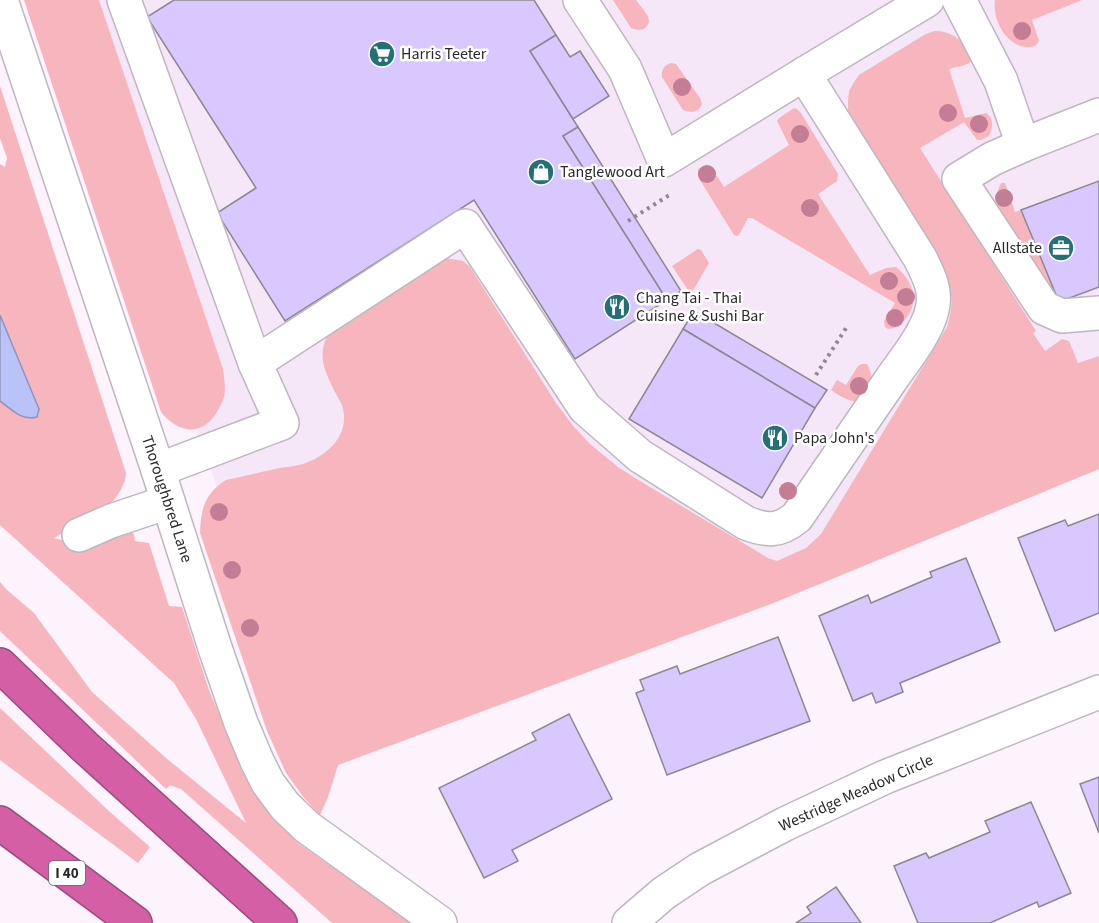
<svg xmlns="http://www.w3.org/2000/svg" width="1099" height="923" font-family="'Source Sans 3',sans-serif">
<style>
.built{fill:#f5e7f7}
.green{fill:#f7b5be}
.water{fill:#b9c3f7;stroke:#8e94ba;stroke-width:1.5}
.building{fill:#d9c8fd;stroke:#8b8892;stroke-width:1.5}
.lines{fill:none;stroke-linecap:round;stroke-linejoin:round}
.minor-casing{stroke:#bfb7c0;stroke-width:36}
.highway-casing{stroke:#994c7a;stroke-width:36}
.path{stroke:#8f8990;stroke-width:4;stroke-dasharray:3 4.5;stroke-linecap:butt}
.minor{stroke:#fff;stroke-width:33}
.highway{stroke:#d45fa4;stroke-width:33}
.tree{fill:#c37e95}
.labels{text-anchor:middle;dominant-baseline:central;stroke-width:5;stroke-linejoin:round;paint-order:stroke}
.shield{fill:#fff;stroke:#6b686b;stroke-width:1.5}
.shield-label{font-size:15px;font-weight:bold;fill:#2b282b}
.poi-label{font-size:16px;fill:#2b282b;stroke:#fff;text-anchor:start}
.street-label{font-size:16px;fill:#2b282b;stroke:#fff}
</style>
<rect width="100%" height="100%" fill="#fcf3fd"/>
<polygon class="built" points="47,0 1099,0 1099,369 824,550 774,568 223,505"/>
<g class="green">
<path d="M24 0H99L223 369C224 378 226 388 224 397 223 401 220 406 218 410 203 437 179 434 161 412Z"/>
<path d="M613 0H636L648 16 649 22C645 31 640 31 631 28Z"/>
<path d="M995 0H1082L1032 20 1039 41C1036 46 1034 47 1028 47 1006 47 992 19 995 0Z"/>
<path d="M934 31C950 31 961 38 969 52 970 55 973 57 971 61 968 66 954 67 949 69L965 118 986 113C994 118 993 128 989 136L981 140H977L964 122 920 148 1036 331 1033 333 1045 351 1062 339 1069 341 1078 363 1099 356V469L771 604 338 765 328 797 320 815 304 798 286 773 267 731 200 533C201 509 204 494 226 480 241 477 256 473 271 470 281 467 293 467 303 464 329 455 351 434 342 405 340 401 337 396 335 392 324 370 316 354 330 331L445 258 463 261 470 267 556 403 574 427 590 444 618 467 635 478 768 558 777 561 806 548 821 534 947 327C953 306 953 296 947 275L855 129 851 121 848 112V101L849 91 854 82 859 75 924 35Z"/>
<path d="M671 63 676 64 700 98 702 104C698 113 692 113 683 110L662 77C661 70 664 65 671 63Z"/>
<path d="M0 86 126 473C126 484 116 499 108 506L54 538 73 543 128 525 134 535 135 541 149 543 169 606 182 607 209 690 242 768 258 798 274 820 301 845 412 923H332L181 789 170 785 166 789 0 631V582L6 589 34 613 92 692 166 758 246 823 196 719 174 683 0 525V164L5 167 7 158 0 138Z"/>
<path d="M794 108 797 109 801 113 838 174 837 181 818 194 870 275 886 268 896 267C912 280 920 299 907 317 902 324 897 328 888 329L885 327 884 321 895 303 752 218H748L739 235 737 236 734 235 698 177V169L707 165 712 169 724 187 789 145 777 121 779 118Z"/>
<path d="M1001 183H1005L1015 212 1021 210 1059 302 1001 218C997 206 995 195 1001 183Z"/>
<polygon points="698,249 701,250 709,263 692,292 688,290 672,266"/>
<path d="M862 364H867C870 369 871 373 871 378 870 385 861 400 854 401 847 401 837 394 831 390L837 380 846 385 858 366Z"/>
<polygon points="0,708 111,813 150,847 138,863 0,760"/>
</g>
<path class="water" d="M0 315 39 409 37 417C22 421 12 410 0 401Z"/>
<g class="building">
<polygon points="174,0 534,0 556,35 530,51 578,127 563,136 667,300 575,359 474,200 285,321 217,213 256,188 147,17"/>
<polygon points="556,35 570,57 580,51 609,96 573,119 530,51"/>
<polygon points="578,127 681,291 667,300 563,136"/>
<polygon points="1099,181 1099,287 1059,302 1021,210"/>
<polygon points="694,311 827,390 815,408 683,329"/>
<polygon points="683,329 815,408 762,498 629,419"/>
<polygon points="1099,514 1099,613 1055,631 1018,538 1065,520 1068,526"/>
<polygon points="966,558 1000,642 900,683 903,692 876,703 872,693 853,701 819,616 868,595 871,603 932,577 930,572"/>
<polygon points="778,637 810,721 667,775 636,693 644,690 640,680 677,666 680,674"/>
<polygon points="569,714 612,799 512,850 518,861 484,878 439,788 536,740 532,733"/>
<polygon points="1099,777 1099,833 1080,784"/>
<polygon points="1031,802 1071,893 1039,907 1037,902 990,923 918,923 894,866 926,853 929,858 990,832 985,821"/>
<polygon points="836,887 861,923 796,923 811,913 807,907"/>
</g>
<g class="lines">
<defs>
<g id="minor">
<polyline points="1,0 158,470 215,648 241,723 257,761 268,783 285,806 307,827 440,923"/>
<polyline points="124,0 255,363 282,423 158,470"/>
<polyline points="580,0 625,69 664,160 804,74 927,0"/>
<polyline points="959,0 1001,81 1023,145 992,159 959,179 1044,308 1062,316 1099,313"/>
<polyline points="1023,145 1099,115"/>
<path d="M255 363 465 226 585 408 640 456 746 523C767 531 779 532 797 517 828 472 859 427 890 381 903 362 927 333 932 310 937 291 929 276 920 258L804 74"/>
<polyline points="79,535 111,521 168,502"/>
<polyline points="629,923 664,893 700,869 785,824 885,777 1099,692"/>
</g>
<g id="highway">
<polyline points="0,665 84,746 280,923"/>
<polyline points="0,823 135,923"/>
</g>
</defs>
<use href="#minor" class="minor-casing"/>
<use href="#highway" class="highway-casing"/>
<g class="path">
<polyline points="628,221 671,194"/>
<polyline points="816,375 848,325"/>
</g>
<use href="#minor" class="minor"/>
<use href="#highway" class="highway"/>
</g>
<g class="tree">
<circle cx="1022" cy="31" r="9"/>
<circle cx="682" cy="87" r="9"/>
<circle cx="948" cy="113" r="9"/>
<circle cx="979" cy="124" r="9"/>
<circle cx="800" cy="134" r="9"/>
<circle cx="707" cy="174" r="9"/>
<circle cx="1004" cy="198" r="9"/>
<circle cx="810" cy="208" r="9"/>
<circle cx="889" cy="281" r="9"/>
<circle cx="906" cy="297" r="9"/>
<circle cx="895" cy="318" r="9"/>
<circle cx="859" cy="386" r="9"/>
<circle cx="788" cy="491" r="9"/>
<circle cx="219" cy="512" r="9"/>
<circle cx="232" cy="570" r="9"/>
<circle cx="250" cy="628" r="9"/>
</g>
<defs>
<symbol id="supermarket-disc" viewBox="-11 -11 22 22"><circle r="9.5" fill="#256f77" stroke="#fff"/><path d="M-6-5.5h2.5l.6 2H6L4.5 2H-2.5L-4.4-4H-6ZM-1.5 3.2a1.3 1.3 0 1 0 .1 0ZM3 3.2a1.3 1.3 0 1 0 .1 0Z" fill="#fff"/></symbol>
<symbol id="shop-disc" viewBox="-11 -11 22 22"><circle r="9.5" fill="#256f77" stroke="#fff"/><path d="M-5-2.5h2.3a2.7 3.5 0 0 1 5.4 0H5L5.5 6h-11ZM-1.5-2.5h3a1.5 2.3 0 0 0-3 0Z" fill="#fff"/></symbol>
<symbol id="office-disc" viewBox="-11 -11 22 22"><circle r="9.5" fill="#256f77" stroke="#fff"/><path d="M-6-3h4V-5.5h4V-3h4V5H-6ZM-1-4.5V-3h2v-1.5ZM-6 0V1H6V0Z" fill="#fff"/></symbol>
<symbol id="restaurant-disc" viewBox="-11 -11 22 22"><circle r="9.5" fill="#256f77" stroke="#fff"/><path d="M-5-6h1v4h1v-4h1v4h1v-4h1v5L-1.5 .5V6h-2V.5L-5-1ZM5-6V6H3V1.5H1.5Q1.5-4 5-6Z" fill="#fff"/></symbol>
</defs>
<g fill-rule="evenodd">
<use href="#supermarket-disc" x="367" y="39" width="30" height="30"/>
<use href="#shop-disc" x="526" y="157" width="30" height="30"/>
<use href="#office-disc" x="1046" y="233" width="30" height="30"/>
<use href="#restaurant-disc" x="602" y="292" width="30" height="30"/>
<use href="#restaurant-disc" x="760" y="423" width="30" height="30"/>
</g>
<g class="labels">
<rect class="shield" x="49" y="861" width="36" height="24" rx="4.5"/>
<g class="shield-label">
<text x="67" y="873">I 40</text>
</g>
<g class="poi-label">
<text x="401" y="54">Harris Teeter</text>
<text x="560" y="172">Tanglewood Art</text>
<text x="1042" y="248" text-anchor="end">Allstate</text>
<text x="636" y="298">Chang Tai - Thai<tspan x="636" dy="18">Cuisine &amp; Sushi Bar</tspan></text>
<text x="794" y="438">Papa John's</text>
</g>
<g class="street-label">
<text transform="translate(167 499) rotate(72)">Thoroughbred Lane</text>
<text transform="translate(856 793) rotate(-24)">Westridge Meadow Circle</text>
</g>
</g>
</svg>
